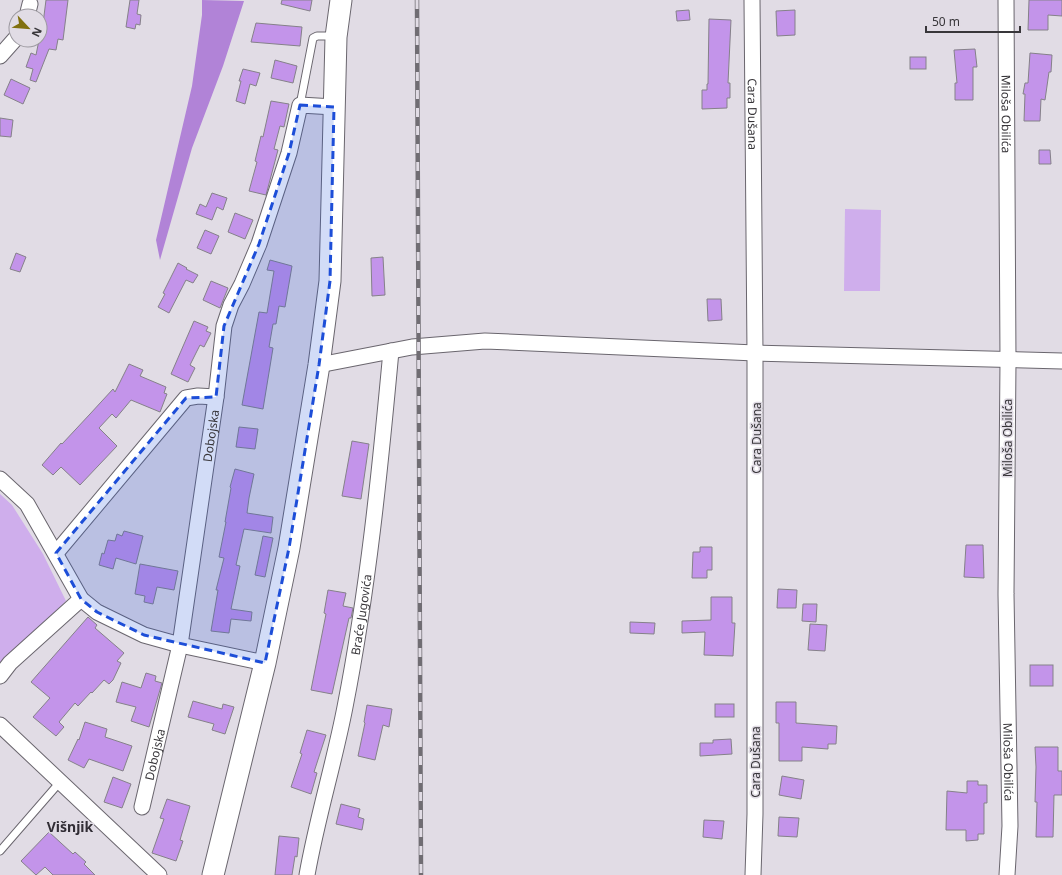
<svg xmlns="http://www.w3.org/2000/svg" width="1062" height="875" font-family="'Noto Sans',sans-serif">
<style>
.green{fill:#cfaeec}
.forest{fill:#b183d7}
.building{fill:#c394ea;stroke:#858189}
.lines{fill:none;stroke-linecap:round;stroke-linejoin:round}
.lane-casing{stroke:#6a666e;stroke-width:9}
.street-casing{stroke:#6a666e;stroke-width:17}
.secondary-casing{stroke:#6a666e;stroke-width:23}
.lane{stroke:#fff;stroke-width:7}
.street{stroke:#fff;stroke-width:15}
.secondary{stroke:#fff;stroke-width:21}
.rail-casing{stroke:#706d73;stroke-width:4.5}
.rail{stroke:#e1dce5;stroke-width:3;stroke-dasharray:9;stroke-linecap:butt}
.marked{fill:#1d4ed8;fill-opacity:0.2;stroke:#1d4ed8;stroke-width:3;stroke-dasharray:8 5;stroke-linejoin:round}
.labels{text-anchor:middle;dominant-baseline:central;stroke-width:3;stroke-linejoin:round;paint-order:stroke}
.street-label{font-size:12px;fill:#38363a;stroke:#e1dce5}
.quarter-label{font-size:14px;font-weight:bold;fill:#312d35;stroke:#e1dce5}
</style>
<rect width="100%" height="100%" fill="#e1dce5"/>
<g class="green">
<polygon points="845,209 881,210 880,291 844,291"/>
<polygon points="0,494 12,505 43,554 66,601 4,663 0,669"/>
</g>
<polygon class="forest" points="202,0 244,1 223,66 192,148 160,260 156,240 192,86 202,15"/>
<g class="building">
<polygon points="46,0 68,0 63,40 58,39 56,50 49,49 36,82 30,80 33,69 26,67 31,53 36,55 39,40 41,39"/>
<polygon points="130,0 139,0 137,14 141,15 140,25 136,24 135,29 126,27"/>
<polygon points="282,0 312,0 310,11 281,4"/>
<polygon points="1029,0 1062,0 1062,16 1048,15 1048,30 1028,30"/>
<polygon points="689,10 690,20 677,21 676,11"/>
<polygon points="795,10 795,35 777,36 776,11"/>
<polygon points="709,19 731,20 728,83 730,83 730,98 727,98 727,108 702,109 702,90 707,90 707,84 708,84"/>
<polygon points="256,23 302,27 300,46 251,42"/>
<polygon points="975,49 977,67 973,67 973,100 955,100 955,83 957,83 954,50"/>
<polygon points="1030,53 1052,55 1051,72 1049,72 1045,100 1041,99 1040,121 1024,121 1025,94 1023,94 1025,83 1028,83"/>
<rect x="910" y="57" width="16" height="12"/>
<polygon points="275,60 297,66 293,83 271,78"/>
<polygon points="243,69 260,73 256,86 250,84 245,104 236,101 241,81 239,81"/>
<polygon points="11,79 30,88 23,104 4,95"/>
<polygon points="271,101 289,104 284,127 280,126 274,149 278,150 266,195 249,191 257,162 255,161 261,136 263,137"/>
<polygon points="0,118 13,120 11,137 0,136"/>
<polygon points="1039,150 1050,150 1051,164 1039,164"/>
<polygon points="212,193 227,198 223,210 217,207 212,220 196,214 200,204 206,207"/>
<polygon points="235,213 253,220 245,239 228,232"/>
<polygon points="205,230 219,236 211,254 197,248"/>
<polygon points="16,253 26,257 20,272 10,269"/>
<polygon points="383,257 385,295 372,296 371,258"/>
<polygon points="270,260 292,266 285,307 279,306 276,324 273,324 269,347 273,348 263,409 242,405 259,312 267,313 274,271 267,270"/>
<polygon points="178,263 187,268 186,269 198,275 193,283 186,280 169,313 158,307 165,294 163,293"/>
<polygon points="211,281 228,288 220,308 203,300"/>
<polygon points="707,299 721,299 722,320 708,321"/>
<polygon points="194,321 208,327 206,331 211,333 204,347 200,345 190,365 195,368 188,382 171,374"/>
<polygon points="129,364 143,370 140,376 166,387 164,393 167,394 160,412 131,400 116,418 112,414 99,428 117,446 80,485 61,467 53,475 42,465 61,443 62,444 90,414 113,389 115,392"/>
<polygon points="239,427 258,429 255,449 236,447"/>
<polygon points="352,441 369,444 361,499 342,496"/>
<polygon points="235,469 254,474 249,498 247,513 273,517 271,533 244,529 236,565 240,566 231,609 252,612 251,621 231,619 229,633 211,631 218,590 216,590 224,558 219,557 226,522 225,522 231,488 230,487"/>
<polygon points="124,531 143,536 136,564 116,558 113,569 99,565 102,553 104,554 108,540 115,541 117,534 122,536"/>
<polygon points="263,536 273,538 265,577 255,575"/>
<polygon points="966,545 983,545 984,578 964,577"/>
<polygon points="700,547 712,547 712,570 707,570 707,578 692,578 693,552 700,552"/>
<polygon points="140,564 178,571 174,590 157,587 153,604 144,602 145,596 135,594"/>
<polygon points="778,589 797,590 796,608 777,608"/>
<polygon points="328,590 346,593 343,606 353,608 351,618 349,618 332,694 311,690 326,614 324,613"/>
<polygon points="711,597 732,597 732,623 735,623 733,656 704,655 705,632 682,633 682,621 711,620"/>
<polygon points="803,604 817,604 816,622 802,621"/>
<polygon points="88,617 97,625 95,628 124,653 117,661 121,663 113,680 109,684 104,680 92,693 91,692 78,706 75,703 59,722 64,727 56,736 33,717 50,698 31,682"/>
<polygon points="630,622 655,623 654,634 630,633"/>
<polygon points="810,624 827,625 825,651 808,650"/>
<rect x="1030" y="665" width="23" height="21"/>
<polygon points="146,673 156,676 155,681 162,683 149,727 131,721 136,707 116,702 122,682 141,688"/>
<polygon points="193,701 222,709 223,704 234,707 225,734 212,730 214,724 188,717"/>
<polygon points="776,702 796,702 796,723 837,726 836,744 828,744 828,749 802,747 802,761 779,761 779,723 776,723"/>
<rect x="715" y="704" width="19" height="13"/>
<polygon points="367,705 392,709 389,727 383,725 375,760 358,756 365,723 364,722"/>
<polygon points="85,722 107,729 105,737 132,746 123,771 89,759 84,768 68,760 78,739 79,740"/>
<polygon points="307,730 326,735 314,772 317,773 311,794 291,787 302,754 300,753"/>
<polygon points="731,739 732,754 700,756 700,743 713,743 713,740"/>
<polygon points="1035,747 1058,747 1058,771 1062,771 1062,795 1054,795 1053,837 1036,837 1037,802 1035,802 1036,767"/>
<polygon points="782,776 804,780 801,799 779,795"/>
<polygon points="113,777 131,784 122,808 104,802"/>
<polygon points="967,781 978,781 978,785 987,785 987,803 984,803 984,834 978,834 978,840 966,841 966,830 946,830 947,791 967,793"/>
<polygon points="167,799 190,806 180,840 183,841 176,861 152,853 164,819 160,818"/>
<polygon points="341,804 360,809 358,817 364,819 362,830 336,824"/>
<polygon points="779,817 799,818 797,837 778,836"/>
<polygon points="704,820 724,821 722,839 703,837"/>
<polygon points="49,832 73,854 75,852 86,862 84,864 95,875 53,875 45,867 36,875 21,861"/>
<polygon points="279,836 299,838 297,857 295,856 292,875 275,875"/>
</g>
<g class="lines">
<defs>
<g id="lane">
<polyline points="300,105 313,38 317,36 334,36"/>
<polyline points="0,851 60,782"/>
</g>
<g id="street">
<path id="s1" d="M752 0 755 353V814L753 875"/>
<path id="s2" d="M1006 0 1008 361 1006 594 1010 826 1007 875"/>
<polyline points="27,16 30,4"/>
<polyline points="0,56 16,38"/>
<polyline points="319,365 412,347 485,341 755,353 1062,361"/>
<polyline points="0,479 27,504 81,599 97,612 144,635 180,645 265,663"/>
<polyline points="56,553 186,398 198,396 216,397"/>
<polyline points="0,676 10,663 81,599"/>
<polyline points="0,725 159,875"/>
<path id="s3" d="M142 807 180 645 216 397 224 326 231 305 242 284 259 244 289 153 300 105 334 107"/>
<path id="s4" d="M307 875C317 818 334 764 345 707 368 590 380 470 391 351"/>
</g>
<polyline id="secondary" points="213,875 265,663 289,548 319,365 330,281 336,37 341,0"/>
</defs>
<use href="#lane" class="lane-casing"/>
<use href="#street" class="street-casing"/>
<use href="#secondary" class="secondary-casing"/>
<use href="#lane" class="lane"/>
<use href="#street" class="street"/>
<use href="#secondary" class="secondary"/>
<defs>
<polyline id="rail" points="417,0 421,875"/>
</defs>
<use href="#rail" class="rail-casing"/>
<use href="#rail" class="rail"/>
</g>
<path class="marked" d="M300 105 334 107 330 281 319 365 289 548 265 663 144 635 97 612 81 599 56 553 186 398 216 397 224 326 259 244 289 153Z"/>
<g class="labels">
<g class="street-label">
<text stroke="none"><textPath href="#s1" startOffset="114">Cara Dušana</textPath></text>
<text stroke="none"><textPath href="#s2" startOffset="114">Miloša Obilića</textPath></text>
<text stroke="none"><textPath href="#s3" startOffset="378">Dobojska</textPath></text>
<text transform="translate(756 438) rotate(-90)">Cara Dušana</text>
<text transform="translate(1007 438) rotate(-90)">Miloša Obilića</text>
<text stroke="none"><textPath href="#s4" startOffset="266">Braće Jugovića</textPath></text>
<text stroke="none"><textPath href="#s3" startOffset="54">Dobojska</textPath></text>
<text transform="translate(755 762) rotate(-90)">Cara Dušana</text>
<text stroke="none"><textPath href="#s2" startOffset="762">Miloša Obilića</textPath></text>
</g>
<g class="quarter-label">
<text x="70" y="826">Višnjik</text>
</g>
</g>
<g transform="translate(28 28) rotate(116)"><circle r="19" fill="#e1dce5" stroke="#9d9aa1"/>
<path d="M0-3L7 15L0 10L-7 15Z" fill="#81700f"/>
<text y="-6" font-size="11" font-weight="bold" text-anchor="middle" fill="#38363a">N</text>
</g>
<path d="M926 26v6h94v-6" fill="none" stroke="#38363a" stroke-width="2"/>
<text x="932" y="26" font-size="12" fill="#38363a" stroke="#e1dce5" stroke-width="3" paint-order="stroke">50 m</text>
</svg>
